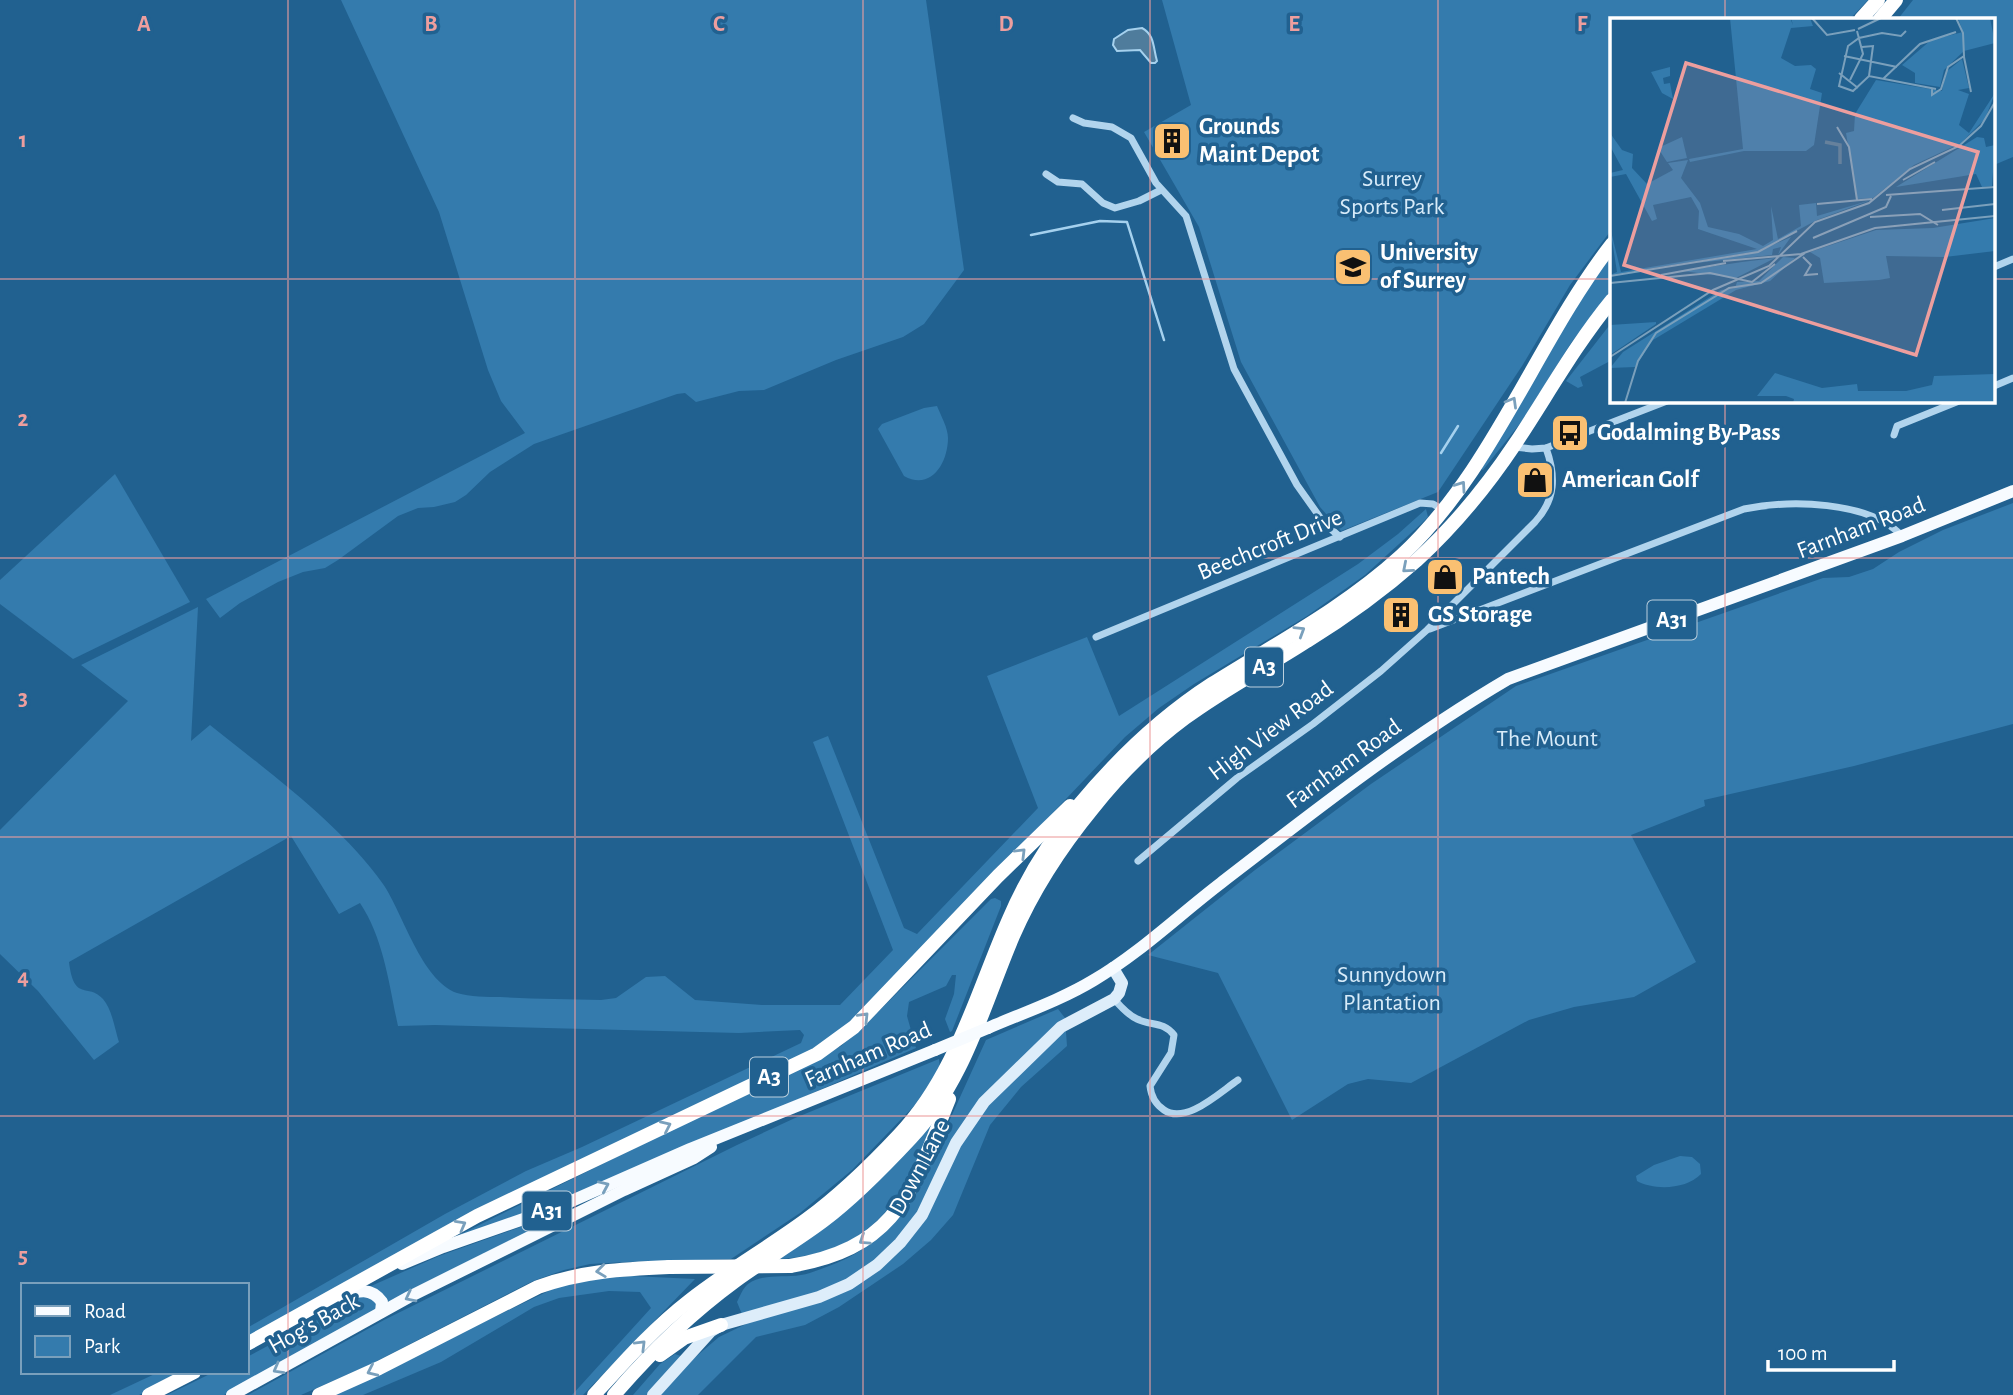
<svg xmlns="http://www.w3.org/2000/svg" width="2013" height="1395" font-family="'Alegreya Sans',sans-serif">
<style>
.green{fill:#347bad}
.water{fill:#4f7c9c;stroke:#a5d1ee;stroke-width:2}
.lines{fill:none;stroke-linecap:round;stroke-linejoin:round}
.stream{stroke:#a5d1ee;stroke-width:2.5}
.street{stroke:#b1d4ed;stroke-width:7}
.secondary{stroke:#ddedfa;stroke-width:12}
.primary{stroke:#f7fbff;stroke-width:12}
.highway{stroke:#fff;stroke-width:14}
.primary-bridge{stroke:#f7fbff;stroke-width:12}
.highway-bridge{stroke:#fff;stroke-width:14}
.oneway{stroke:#7aa0bc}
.oneway2{stroke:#779fbc}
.grid{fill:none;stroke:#ed9e9e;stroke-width:2;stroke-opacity:0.55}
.labels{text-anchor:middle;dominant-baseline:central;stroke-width:7;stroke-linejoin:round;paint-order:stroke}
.shield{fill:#216190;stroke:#bcd0de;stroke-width:2}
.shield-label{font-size:23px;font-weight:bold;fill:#fff}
.poi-label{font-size:24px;font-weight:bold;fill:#fff;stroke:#216190;text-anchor:start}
.park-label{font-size:24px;fill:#d7ebf9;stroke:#216190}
.street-label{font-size:24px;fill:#fff;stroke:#216190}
.inset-river{fill:none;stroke:#4f7c9c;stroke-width:3.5}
.inset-road{fill:none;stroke:#7aa0bc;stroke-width:2}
.view{fill:#ed9e9e;fill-opacity:0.15;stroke:#ed9e9e;stroke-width:3.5}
.inset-edge{fill:none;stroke:#fff;stroke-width:3.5}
.grid-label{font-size:23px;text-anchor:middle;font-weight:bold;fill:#ed9e9e;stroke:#216190;stroke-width:7;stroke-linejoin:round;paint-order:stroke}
</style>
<rect width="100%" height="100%" fill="#216190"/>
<g class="green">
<polygon points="341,0 926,0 964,270 924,324 903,337 836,360 764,390 739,391 696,402 685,393 677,394 534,444 490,472 466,495 455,502 434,507 418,508 398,516 338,560 325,568 303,572 278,582 240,603 220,618 206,599 525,433 501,401 488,370 439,212"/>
<polygon points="1162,0 1868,0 1850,19 1612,19 1612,229 1570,285 1522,366 1438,492 1341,531 1320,507 1241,362 1199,227 1144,132 1191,105"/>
<polygon points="1913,0 2013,0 2013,157 1994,165 1994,19 1898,19"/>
<path d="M1612 255V289L1571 343 1522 421 1483 470 1481 469C1522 397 1563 322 1612 255Z"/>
<polygon points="1612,322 1612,360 1580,377 1583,386 1578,388 1566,381"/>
<path d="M937 406C941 416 948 428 948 438 948 463 931 491 904 476L878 429 882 424 924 408Z"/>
<polygon points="115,474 190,602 73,659 0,604 0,580"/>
<polygon points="2013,503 2013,724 1854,766 1704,800 1705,806 1631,835 1696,962 1634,997 1574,1007 1529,1020 1411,1083 1368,1079 1348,1084 1292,1120 1218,973 1148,955 1255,870 1371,784 1516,686 1823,578 1849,577 1873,569 1899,552 1943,530"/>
<path d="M1426 509 1428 517 1421 524 1365 575 1307 616 1194 684 1159 708 1125 737 884 990 824 1046 247 1341V1328L445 1214 526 1171 582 1147 801 1043 804 1035 800 1030 739 1033 435 1025 398 1026C389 985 384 939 360 903L339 914 291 836 69 962C74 1003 88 982 103 999 112 1009 115 1030 119 1042L94 1060 38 991 0 954V830L128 701 81 665 198 607 191 741 210 725C266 770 342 825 383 884 403 913 421 980 457 993 470 997 487 997 500 997 533 999 567 999 601 1000L616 998 646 977 665 976 695 1000 762 1005H840L893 950 813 742 828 736 904 928 917 934 1038 808 987 676 1087 637 1119 716 1358 564 1398 534Z"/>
<polygon points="995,898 1001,901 1001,906 952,1031 950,1032 945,1019 954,994 956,975 952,975 946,986 909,1002 907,1016 916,1048 583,1193 451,1239 841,1046 867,1023 991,899"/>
<path d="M1058 1009 1065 1018 1067 1046 1021 1087 990 1125 953 1215 931 1240 903 1264 839 1307 805 1325 756 1337 698 1395H633L660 1364 675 1354 692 1360 719 1337 746 1324 737 1302C740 1296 743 1288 748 1284 764 1273 783 1278 801 1275 808 1274 815 1271 821 1269 865 1254 891 1231 916 1194L986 1040Z"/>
<polygon points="939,1059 940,1069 914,1106 852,1170 800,1213 731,1259 626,1262 590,1264 564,1270 533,1281 369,1365 301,1395 248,1395 384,1320 737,1145 795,1118"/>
<path d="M935 1120C903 1200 874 1252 780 1259Z"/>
<path d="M1680 1156 1692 1157 1700 1164 1701 1174C1687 1189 1655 1191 1637 1181L1636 1176 1654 1165Z"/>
<polygon points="582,1205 390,1303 383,1294 371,1286 439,1256"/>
<polygon points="632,1276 695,1279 583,1395 572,1395 651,1308 640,1292 609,1291 559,1298 534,1307 441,1362 363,1395 332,1395 559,1286 608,1277"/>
<polygon points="361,1296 371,1297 379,1308 224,1395 167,1395 214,1372 247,1372 247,1357"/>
<polygon points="159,1372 185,1372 139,1395 110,1395"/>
</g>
<path class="water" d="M1142 28C1155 35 1153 48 1157 61L1155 63H1151L1140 50 1117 51 1113 45 1114 39 1128 30Z"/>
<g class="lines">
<g class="stream">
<polyline points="1031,235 1100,221 1127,222 1164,340"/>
<polyline points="1441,453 1458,426"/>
</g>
<g class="street">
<polyline points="1073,118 1084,123 1112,127 1131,138 1156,183 1186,216 1234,369 1297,485 1324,523 1340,537"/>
<polyline points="1046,174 1058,182 1082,184 1103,203 1115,208 1139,201 1161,190"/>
<polyline points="1994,267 2013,259"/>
<polyline points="1994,386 2013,378"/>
<polyline points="1894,435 1897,426 1959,401"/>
<polyline points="1514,447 1532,449 1546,448 1667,401"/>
<path d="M1430 629 1744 509C1789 500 1868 500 1902 536"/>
<polyline points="1096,637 1420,503 1433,504 1445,511"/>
<path d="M1138 861 1237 778 1313 724 1381 671 1427 630 1535 522C1556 499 1556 476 1546 448"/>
<path d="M1114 999C1120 1006 1128 1015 1137 1019 1151 1026 1163 1021 1174 1035L1171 1053 1150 1086C1151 1096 1155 1104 1164 1110 1186 1125 1220 1092 1238 1080"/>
</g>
<polyline class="secondary" points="653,1395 711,1331 721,1325 819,1297 849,1284 877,1265 900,1243 922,1215 956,1143 984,1102 1061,1027 1114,999 1119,993 1122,983 1113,968"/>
<g class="primary">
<path d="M988 1028C1023 1013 1061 1000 1094 980 1140 953 1179 915 1221 883 1314 811 1406 739 1508 679L1902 536 2013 491"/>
<polyline points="402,1264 443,1247 558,1207 690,1149 935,1050"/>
<path d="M341 1296C357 1291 371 1286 382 1302L381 1312"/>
<polyline points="232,1395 409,1297 624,1190 694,1158 711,1147"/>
</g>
<g class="highway">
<polyline points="1861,19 1878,0"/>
<polyline points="1880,19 1896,0"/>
<path d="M790 1266C899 1248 912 1190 949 1099"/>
<polyline points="247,1344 477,1216 817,1054 854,1027 998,876 1070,806"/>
<polyline points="660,1355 684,1338 721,1325"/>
<polyline points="149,1395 194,1372"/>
<path d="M319 1395 379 1368 538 1287C582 1271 624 1269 669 1267"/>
<path d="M594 1395C624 1362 654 1328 689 1301 727 1271 768 1248 806 1220 840 1195 870 1166 899 1135 956 1075 976 994 1009 919 1026 879 1051 839 1079 805 1118 758 1161 717 1212 684 1277 643 1344 608 1401 556 1493 471 1536 342 1612 244"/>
<path d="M614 1395C650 1353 690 1314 735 1281 764 1260 795 1242 823 1221 855 1197 884 1167 911 1138 965 1081 983 1006 1013 936 1033 890 1061 847 1093 808 1120 774 1150 744 1185 718 1224 689 1267 667 1307 641 1346 617 1383 590 1417 560 1454 526 1487 486 1515 444 1547 396 1575 345 1612 300"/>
</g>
<polyline class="primary-bridge" points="935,1050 988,1028"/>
<polyline class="highway-bridge" points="669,1267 790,1266"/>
</g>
<defs><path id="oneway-chevron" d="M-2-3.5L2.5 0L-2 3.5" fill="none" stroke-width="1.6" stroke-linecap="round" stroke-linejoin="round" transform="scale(1.75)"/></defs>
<g class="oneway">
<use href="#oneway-chevron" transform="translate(1512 402) rotate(-60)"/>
<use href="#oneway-chevron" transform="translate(1461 486) rotate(-55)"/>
<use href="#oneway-chevron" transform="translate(1407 568) rotate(139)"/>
<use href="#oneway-chevron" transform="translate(1300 631) rotate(-32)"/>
<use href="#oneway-chevron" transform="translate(1021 853) rotate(-45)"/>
<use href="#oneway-chevron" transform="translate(864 1017) rotate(-46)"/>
<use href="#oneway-chevron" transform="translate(666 1126) rotate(-25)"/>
<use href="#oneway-chevron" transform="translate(461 1225) rotate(-29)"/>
<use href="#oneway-chevron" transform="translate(864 1240) rotate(146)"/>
<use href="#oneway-chevron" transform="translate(601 1271) rotate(173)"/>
<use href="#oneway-chevron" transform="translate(641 1345) rotate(-45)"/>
<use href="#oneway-chevron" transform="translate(372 1371) rotate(155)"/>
</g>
<g class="oneway2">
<use href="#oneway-chevron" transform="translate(604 1186) rotate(-24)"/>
<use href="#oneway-chevron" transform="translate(410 1297) rotate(153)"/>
<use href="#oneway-chevron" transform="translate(278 1369) rotate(151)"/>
</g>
<path class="grid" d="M288 0V1395M575 0V1395M863 0V1395M1150 0V1395M1438 0V1395M1725 0V19M0 279H1612M1994 279H2013M1725 401V1395M0 558H2013M0 837H2013M0 1116H2013"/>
<defs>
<symbol id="building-square" viewBox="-11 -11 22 22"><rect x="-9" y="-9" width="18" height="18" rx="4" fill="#fac072" stroke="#216190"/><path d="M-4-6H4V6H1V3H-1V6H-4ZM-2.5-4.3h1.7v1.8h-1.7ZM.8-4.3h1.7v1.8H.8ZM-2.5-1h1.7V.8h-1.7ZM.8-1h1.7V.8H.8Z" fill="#111"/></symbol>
<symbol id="university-square" viewBox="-11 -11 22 22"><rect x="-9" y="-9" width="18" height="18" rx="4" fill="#fac072" stroke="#216190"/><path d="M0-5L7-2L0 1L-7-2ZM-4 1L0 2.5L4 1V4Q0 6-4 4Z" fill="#111"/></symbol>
<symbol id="bus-square" viewBox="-11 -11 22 22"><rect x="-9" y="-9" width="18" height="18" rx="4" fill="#fac072" stroke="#216190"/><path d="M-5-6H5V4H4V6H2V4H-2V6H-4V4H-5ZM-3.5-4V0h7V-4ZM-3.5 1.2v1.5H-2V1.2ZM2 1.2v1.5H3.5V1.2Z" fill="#111"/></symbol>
<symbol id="shop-square" viewBox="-11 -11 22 22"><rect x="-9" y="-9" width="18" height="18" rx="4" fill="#fac072" stroke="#216190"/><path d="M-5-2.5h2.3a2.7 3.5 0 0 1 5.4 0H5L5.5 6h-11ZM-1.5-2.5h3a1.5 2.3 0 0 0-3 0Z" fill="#111"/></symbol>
</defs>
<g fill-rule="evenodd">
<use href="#building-square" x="1150" y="119" width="44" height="44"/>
<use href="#university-square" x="1331" y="245" width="44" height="44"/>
<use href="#bus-square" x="1548" y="411" width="44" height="44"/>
<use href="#shop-square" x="1513" y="458" width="44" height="44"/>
<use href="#shop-square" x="1423" y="555" width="44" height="44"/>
<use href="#building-square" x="1379" y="593" width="44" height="44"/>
</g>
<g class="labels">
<g class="shield">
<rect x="1647.5" y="600.5" width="49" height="39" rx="5"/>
<rect x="1245" y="647.5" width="38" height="39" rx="5"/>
<rect x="750" y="1057.5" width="38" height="39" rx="5"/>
<rect x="522.5" y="1191.5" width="49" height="39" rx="5"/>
</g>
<g class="shield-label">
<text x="1672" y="620">A31</text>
<text x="1264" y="667">A3</text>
<text x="769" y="1077">A3</text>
<text x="547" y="1211">A31</text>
</g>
<g class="poi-label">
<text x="1199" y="127">Grounds<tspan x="1199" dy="28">Maint Depot</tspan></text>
<text x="1380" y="253">University<tspan x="1380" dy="28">of Surrey</tspan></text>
<text x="1597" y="433">Godalming By-Pass</text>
<text x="1562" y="480">American Golf</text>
<text x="1472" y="577">Pantech</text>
<text x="1428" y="615">GS Storage</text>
</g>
<g class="park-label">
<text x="1392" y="179">Surrey<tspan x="1392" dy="28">Sports Park</tspan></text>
<text x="1547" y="739">The Mount</text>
<text x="1392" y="975">Sunnydown<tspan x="1392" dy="28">Plantation</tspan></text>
</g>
<g class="street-label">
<text transform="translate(1861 528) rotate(-21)">Farnham Road</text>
<text transform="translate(1270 545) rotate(-22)">Beechcroft Drive</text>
<text transform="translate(1271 731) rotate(-37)">High View Road</text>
<text transform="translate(1344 764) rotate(-36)">Farnham Road</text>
<text transform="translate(868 1055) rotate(-23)">Farnham Road</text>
<text transform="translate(920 1167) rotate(-62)">Down Lane</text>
<text transform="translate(314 1324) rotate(-29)">Hog's Back</text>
</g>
</g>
<g transform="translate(1610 18)">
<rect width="385" height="385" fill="#216190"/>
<path d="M120 0H180L183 7 181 0H200L203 8 181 10 171 40 185 48 201 47 206 51 200 71 212 75 204 127 196 133H134L80 144 79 141 133 131ZM348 0H380L385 25 354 33 334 52 330 69 305 65V55L292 47 321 22 353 14ZM352 41 359 70 348 72 359 76 349 107 359 115 385 75 375 101 351 125 304 147 263 180 247 181 236 115 244 113 245 96 266 62 332 73 336 54ZM60 49V58L53 60 54 66 60 65 63 81 52 75 41 54ZM0 115 12 132 23 136 22 150 37 166 63 152 58 145 78 142 71 160 90 185 98 209 129 216 153 228 163 222 161 188 168 221 191 208 189 187 206 185 207 198 261 182 207 202 147 234 181 219 168 237 171 229 163 231 162 237 86 245 143 234 0 257 7 254 0 209 11 254 147 231 88 211 89 193 81 179 43 187 47 201 42 203 16 156 0 159V155L13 152 0 128ZM72 119 77 140 57 144 48 130ZM367 119 374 120 376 129 385 127 382 168 372 169 366 156 286 169ZM385 200V233L335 239 276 238 280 260 269 262 214 265 210 240 200 234 266 212 323 210ZM173 239 185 240 160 263 126 272 43 322 25 349 0 350 13 334 111 272 125 270 127 264 149 263ZM165 240 126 260 73 253 132 244ZM46 304V306L0 337V307ZM165 355 212 370 247 366 248 373H296L322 367 324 358 385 356V385H183L184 381 176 378H147Z" fill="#347bad"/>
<path class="inset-river" d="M215 124 230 127V146"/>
<path class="inset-road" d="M202 0 217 17 245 12M248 11 271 0M296 13 291 18 272 15 249 20 238 28 229 68 243 73 259 58 326 71M252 29 263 28 259 58M234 38 287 49M354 39 361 74M229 55 248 70M273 61 310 26 346 14M240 62 253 36 247 13M322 70V77L331 71 338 49 354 38 353 15 346 0M227 109 239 129 247 182M293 162 325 144M276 177 385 169M207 186 262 181M332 192 385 186M260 199 310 196 328 207M203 220 276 189 281 178M193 239 201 247 195 257 208 256M113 243 191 236 265 210 385 198M51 257 116 245M0 258 148 234 187 213M0 265 100 255 142 264 165 246M0 339 103 272 159 248 205 204 259 185 300 151 349 128 371 108 385 84M15 385 28 343 46 315 119 270 151 265 195 235"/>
<path class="view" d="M76 45 368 134 306 337 14 247Z"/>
<rect width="385" height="385" class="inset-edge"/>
</g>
<g class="grid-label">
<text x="144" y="31">A</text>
<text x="431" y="31">B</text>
<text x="719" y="31">C</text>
<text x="1006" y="31">D</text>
<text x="1294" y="31">E</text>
<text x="1582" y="31">F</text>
<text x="23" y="147">1</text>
<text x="23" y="426">2</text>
<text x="23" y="705">3</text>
<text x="23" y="984">4</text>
<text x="23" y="1263">5</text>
</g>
<rect x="21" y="1283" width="228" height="91" fill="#216190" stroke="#7aa0bc" stroke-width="2"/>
<rect x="35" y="1306" width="35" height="10" fill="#f7fbff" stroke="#7aa0bc" stroke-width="2"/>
<text x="84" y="1318" font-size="21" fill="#ffffff">Road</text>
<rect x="35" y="1336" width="35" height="21" fill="#347bad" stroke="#7aa0bc" stroke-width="2"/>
<text x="84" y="1353" font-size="21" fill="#ffffff">Park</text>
<path d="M1768 1360v10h126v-10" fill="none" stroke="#ffffff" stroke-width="3.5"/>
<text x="1778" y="1360" font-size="21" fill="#ffffff" stroke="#216190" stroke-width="5" paint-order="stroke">100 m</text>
</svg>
